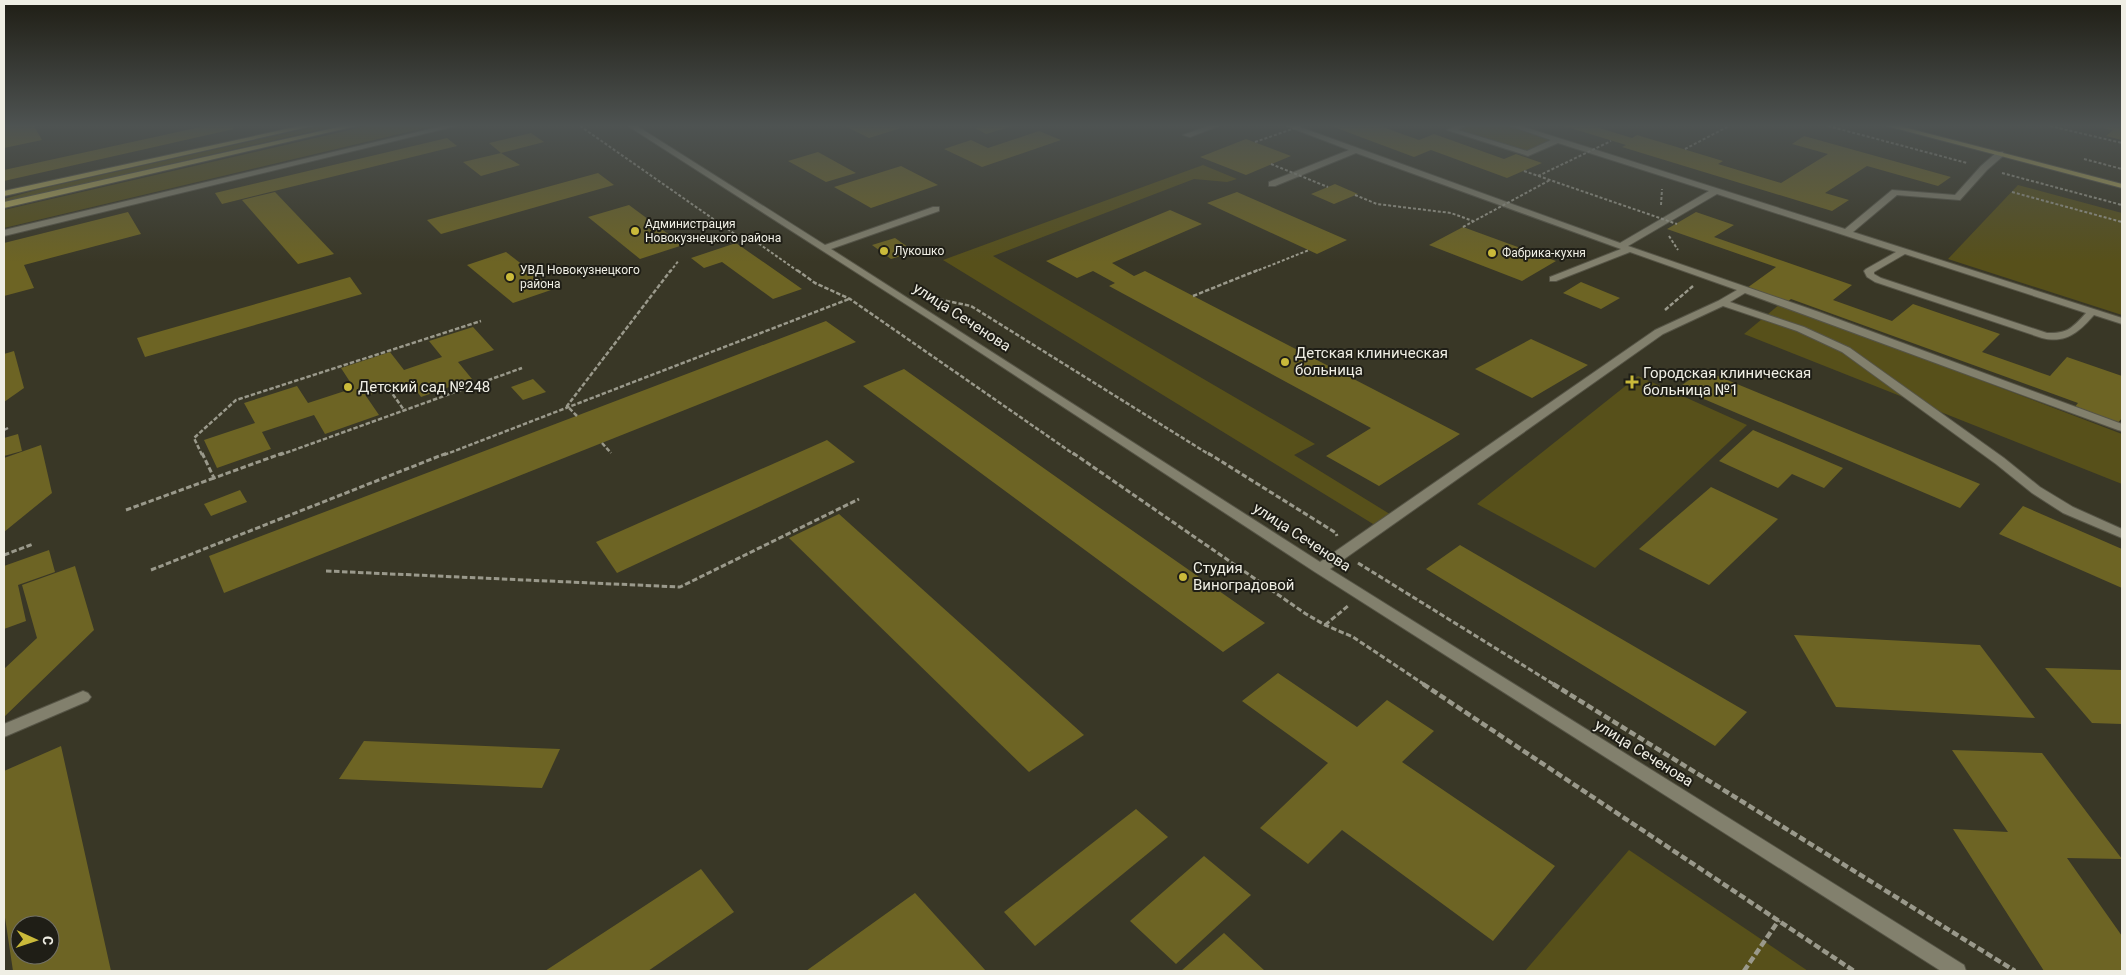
<svg xmlns="http://www.w3.org/2000/svg" width="2126" height="975" font-family="Roboto,sans-serif">
<style>
.green{fill:#57501a}
.building{fill:#6d6424;fill-rule:evenodd}
.lines{fill:none;stroke-linecap:round;stroke-linejoin:round}
.minor-casing{stroke:#565446;stroke-width:2}
.major-casing{stroke:#565446;stroke-width:2}
.path-far3{stroke:#9a998b;stroke-width:2;stroke-dasharray:3 2;stroke-linecap:butt}
.path-far2{stroke:#9a998b;stroke-width:2.5;stroke-dasharray:4.5 2;stroke-linecap:butt}
.path-far1{stroke:#9a998b;stroke-width:3;stroke-dasharray:5.5 2.5;stroke-linecap:butt}
.path{stroke:#9a998b;stroke-width:4.5;stroke-dasharray:7 3;stroke-linecap:butt}
.minor{fill:#82806d;fill-rule:evenodd}
.major{fill:#b0a659;fill-rule:evenodd}
.path-bridge{stroke:#9a998b;stroke-width:2;stroke-dasharray:3 2;stroke-linecap:butt}
.poi-dot{fill:#caba3a;stroke:#1f1e16;stroke-width:2}
.labels{text-anchor:middle;dominant-baseline:central;stroke-width:4;stroke-linejoin:round;paint-order:stroke}
.far-poi-label{font-size:12px;fill:#efeee4;stroke:#1f1e16;text-anchor:start}
.street-label{font-size:15px;fill:#efeee4;stroke:#1f1e16}
.poi-label{font-size:15px;fill:#efeee4;stroke:#1f1e16;text-anchor:start}
</style>
<rect width="100%" height="100%" fill="#393726"/>
<g class="green">
<polygon points="318,126 336,126 4,202 4,199 40,189"/>
<polygon points="367,126 433,126 4,228 4,210"/>
<polygon points="1461,126 1514,126 1558,140 1528,154 1451,130"/>
<polygon points="1203,165 1237,179 1227,182 1194,179 993,256 1315,444 1294,455 1393,516 1378,527 943,260"/>
<polygon points="2018,185 2122,213 2122,315 1948,259"/>
<polygon points="1780,304 2122,434 2122,484 1744,334"/>
<polygon points="1638,376 1747,425 1595,568 1477,504"/>
<polygon points="1629,850 1808,971 1525,971"/>
</g>
<g class="building">
<polygon points="4,126 34,126 42,140 4,148"/>
<polygon points="205,126 231,126 234,129 4,181 4,170"/>
<polygon points="845,126 897,126 901,128 869,138"/>
<polygon points="983,126 1013,126 986,134 975,128"/>
<polygon points="1331,126 1380,126 1419,140 1434,134 1504,159 1516,154 1542,163 1507,178 1431,150 1414,157"/>
<polygon points="1564,126 1593,126 1632,138 1637,135 1723,161 1718,164 1781,183 1828,154 1792,144 1804,136 1951,177 1938,186 1867,166 1825,193 1849,200 1832,211 1622,147 1626,145"/>
<polygon points="2122,126 2122,140 2106,136 2113,130 2096,127"/>
<polygon points="1039,131 1061,140 982,167 944,149 971,140 988,148"/>
<polygon points="531,133 544,142 501,153 489,143"/>
<polygon points="447,138 457,146 222,204 215,193"/>
<polygon points="1246,139 1291,156 1246,175 1200,157"/>
<polygon points="818,152 856,173 826,182 788,161"/>
<polygon points="501,153 520,165 481,176 463,162"/>
<polygon points="901,166 938,185 871,208 834,187"/>
<polygon points="598,173 614,185 441,234 427,220"/>
<polygon points="1335,184 1358,194 1334,204 1311,194"/>
<polygon points="275,192 334,254 298,264 242,200"/>
<polygon points="1237,192 1347,240 1317,254 1207,203"/>
<polygon points="629,205 683,245 640,259 588,217"/>
<polygon points="1170,210 1202,224 1112,263 1134,276 1145,271 1460,434 1379,486 1326,456 1371,428 1109,286 1115,283 1093,271 1077,278 1046,261"/>
<polygon points="128,212 141,234 24,265 34,288 4,296 4,243"/>
<polygon points="1696,212 1734,225 1714,237 1852,285 1833,300 1892,321 1913,304 2000,334 1982,352 2050,376 2067,357 2122,376 2122,418 2117,424 2074,408 2078,403 1791,299 1787,302 1747,288 1776,267 1667,229"/>
<polygon points="1463,227 1556,261 1522,281 1429,245"/>
<polygon points="895,238 915,252 891,259 872,245"/>
<polygon points="736,243 802,289 773,299 722,262 704,268 691,258"/>
<polygon points="506,252 554,289 513,303 467,265"/>
<polygon points="350,277 362,294 145,357 137,338"/>
<polygon points="1581,282 1620,298 1601,309 1563,293"/>
<polygon points="826,321 856,342 224,593 209,556"/>
<polygon points="473,327 494,350 458,362 472,379 421,397 410,382 366,396 379,415 325,434 314,415 262,432 271,449 217,468 204,440 255,423 244,403 297,386 308,403 354,388 341,368 390,352 404,370 442,357 429,341"/>
<polygon points="1531,339 1588,365 1532,398 1475,369"/>
<polygon points="14,351 24,388 4,402 4,354"/>
<polygon points="904,369 1100,508 1265,623 1223,652 863,386"/>
<polygon points="1703,370 1980,484 1960,508 1678,388"/>
<polygon points="533,379 546,392 523,400 511,387"/>
<polygon points="1753,430 1843,468 1824,488 1792,474 1778,488 1719,461"/>
<polygon points="18,434 22,451 4,456 4,438"/>
<polygon points="827,440 855,462 617,573 596,542"/>
<polygon points="41,445 52,493 4,532 4,458"/>
<polygon points="1711,487 1778,519 1709,585 1639,549"/>
<polygon points="240,490 247,502 211,516 204,504"/>
<polygon points="2023,506 2122,549 2122,588 1999,534"/>
<polygon points="839,514 1084,735 1029,772 789,538"/>
<polygon points="1460,545 1747,712 1715,746 1426,569"/>
<polygon points="49,550 55,572 18,585 26,621 4,629 4,566"/>
<polygon points="75,566 94,630 4,717 4,669 37,638 22,585"/>
<polygon points="1794,635 1980,645 2035,718 1836,707"/>
<polygon points="2045,668 2122,670 2122,724 2092,723"/>
<polygon points="1278,673 1357,727 1387,700 1434,731 1402,762 1555,866 1493,941 1342,830 1308,864 1260,828 1328,763 1242,701"/>
<polygon points="364,741 560,749 542,788 339,779"/>
<path d="M61 746 111 971H13L4 911V771ZM20 925H50V955H20Z"/>
<polygon points="1952,750 2042,753 2122,859 2067,858 2122,936 2122,971 2044,971 1953,829 2008,832"/>
<polygon points="1136,809 1168,837 1035,946 1004,912"/>
<polygon points="1204,856 1251,895 1176,964 1130,921"/>
<polygon points="701,869 734,912 648,971 545,971"/>
<polygon points="915,893 986,971 806,971"/>
<polygon points="1224,933 1265,971 1181,971"/>
</g>
<g class="lines">
<defs>
<g id="minor">
<polygon points="443,126 456,126 4,236 4,230"/>
<path d="M628 126H637L825 245 933 207H939V211L831 249 1320 562 1655 330 1718 301 1737 290 1630 252 1556 281H1550V277L1621 249 1356 153 1275 186H1269V182L1349 150 1286 126H1297L1620 243 1709 191 1558 143 1528 156 1447 130 1455 126H1465L1458 130 1527 151 1551 140 1510 126H1521L1845 229 1892 190 1955 195 1981 166 1997 152H2003V156L1987 170 1960 200 1897 195 1853 232 2122 318V324L2094 315C2079 332 2066 344 2042 338L1875 282 1867 277 1864 271 1866 269 1896 252 1717 194 1628 246 1819 312 2122 424V431L2118 430 1745 293 1730 302 1804 327 1850 348 2004 458 2040 487 2073 507 2122 529V538L2063 513 2032 493 1996 464 1842 352 1797 331 1723 306 1663 334 1330 569 1964 965 1966 971H1941L1315 572 932 321ZM1905 254 2086 313C2073 327 2068 334 2047 333L1881 278 1874 274V272Z"/>
<polygon points="1208,126 1219,126 1190,137 1183,135"/>
<polygon points="83,691 88,693 91,697 88,701 4,737 4,724"/>
</g>
<g id="major">
<polygon points="300,126 313,126 4,196 4,191"/>
<polygon points="343,126 356,126 4,208 4,202"/>
<polygon points="1887,126 1899,126 2122,184 2122,188"/>
</g>
</defs>
<use href="#minor" class="minor-casing"/>
<use href="#major" class="major-casing"/>
<g class="path-far3">
<polyline points="580,126 742,239 758,243 799,272"/>
<polyline points="1828,126 1967,163"/>
<polyline points="2050,126 2122,143"/>
<polyline points="1685,149 1729,126"/>
<polyline points="2084,159 2122,169"/>
<polyline points="2002,173 2122,205"/>
<polyline points="2012,192 2122,222"/>
<polyline points="1355,195 1377,204 1451,213 1473,221"/>
<polyline points="1661,205 1662,189"/>
<polyline points="1669,236 1678,250"/>
<polyline points="670,272 679,260"/>
<polyline points="1254,272 1309,250"/>
</g>
<g class="path-far2">
<polyline points="797,270 815,283 850,299 1075,455"/>
<polyline points="1193,296 1258,270"/>
<polyline points="933,298 971,306 1210,455"/>
<polyline points="1665,310 1693,286"/>
<polyline points="389,389 404,410"/>
<polyline points="577,416 567,406 671,270"/>
<polyline points="4,430 8,428"/>
<polyline points="602,443 611,453"/>
<polyline points="202,455 194,438 236,400 481,321"/>
<polyline points="280,455 522,368"/>
<polyline points="444,455 849,299"/>
</g>
<g class="path-far1">
<polyline points="202,453 214,478 283,453"/>
<polyline points="1073,453 1306,614 1325,625 1353,637 1425,685"/>
<polyline points="1208,453 1336,533 1337,536"/>
<polyline points="126,510 214,478"/>
<polyline points="4,555 33,544"/>
<polyline points="1358,563 1555,685"/>
<polyline points="151,570 447,453"/>
<polyline points="326,571 680,587 859,499"/>
<polyline points="1325,625 1348,606"/>
</g>
<g class="path">
<polyline points="1423,684 1854,971"/>
<polyline points="1553,684 2015,971"/>
<polyline points="1744,971 1779,920"/>
</g>
<use href="#minor" class="minor"/>
<use href="#major" class="major"/>
<g class="path-bridge">
<polyline points="1255,142 1301,126"/>
<polyline points="1271,164 1328,187"/>
<polyline points="1524,171 1677,224"/>
<polyline points="1538,176 1611,141"/>
<polyline points="1463,227 1550,180"/>
</g>
</g>
<linearGradient id="sky" x2="0" y2="1"><stop stop-color="#1f1e15"/><stop offset="0.48" stop-color="#4e5352"/><stop offset="1" stop-color="#4e5352" stop-opacity="0"/></linearGradient>
<rect width="2126" height="262" fill="url(#sky)"/>
<g class="poi-dot">
<circle cx="635" cy="231" r="5"/>
<circle cx="884" cy="251" r="5"/>
<circle cx="1492" cy="253" r="5"/>
<circle cx="510" cy="277" r="5"/>
<circle cx="1285" cy="362" r="5"/>
<path d="M1629.5 374.5h5v5h5v5h-5v5h-5v-5h-5v-5h5z"/>
<circle cx="348" cy="387" r="5"/>
<circle cx="1183" cy="577" r="5"/>
</g>
<g class="labels">
<g class="far-poi-label">
<text x="645" y="224">Администрация<tspan x="645" dy="14">Новокузнецкого района</tspan></text>
<text x="894" y="251">Лукошко</text>
<text x="1502" y="253">Фабрика-кухня</text>
<text x="520" y="270">УВД Новокузнецкого<tspan x="520" dy="14">района</tspan></text>
</g>
<g class="street-label">
<text transform="translate(962 317) rotate(33)">улица Сеченова</text>
<text transform="translate(1302 537) rotate(33)">улица Сеченова</text>
<text transform="translate(1644 753) rotate(32)">улица Сеченова</text>
</g>
<g class="poi-label">
<text x="1295" y="353">Детская клиническая<tspan x="1295" dy="17">больница</tspan></text>
<text x="1643" y="373">Городская клиническая<tspan x="1643" dy="17">больница №1</tspan></text>
<text x="358" y="387">Детский сад №248</text>
<text x="1193" y="568">Студия<tspan x="1193" dy="17">Виноградовой</tspan></text>
</g>
</g>
<rect width="2126" height="975" fill="none" stroke="#efeee4" stroke-width="10"/>
<g transform="translate(35 940) rotate(93)"><circle r="24" fill="#1f1e16" stroke="#727168"/>
<path d="M0-4L9 19L0 12L-9 19Z" fill="#caba3a"/>
<text y="-8" font-size="14" font-weight="bold" text-anchor="middle" fill="#efeee4">С</text>
</g>
</svg>
